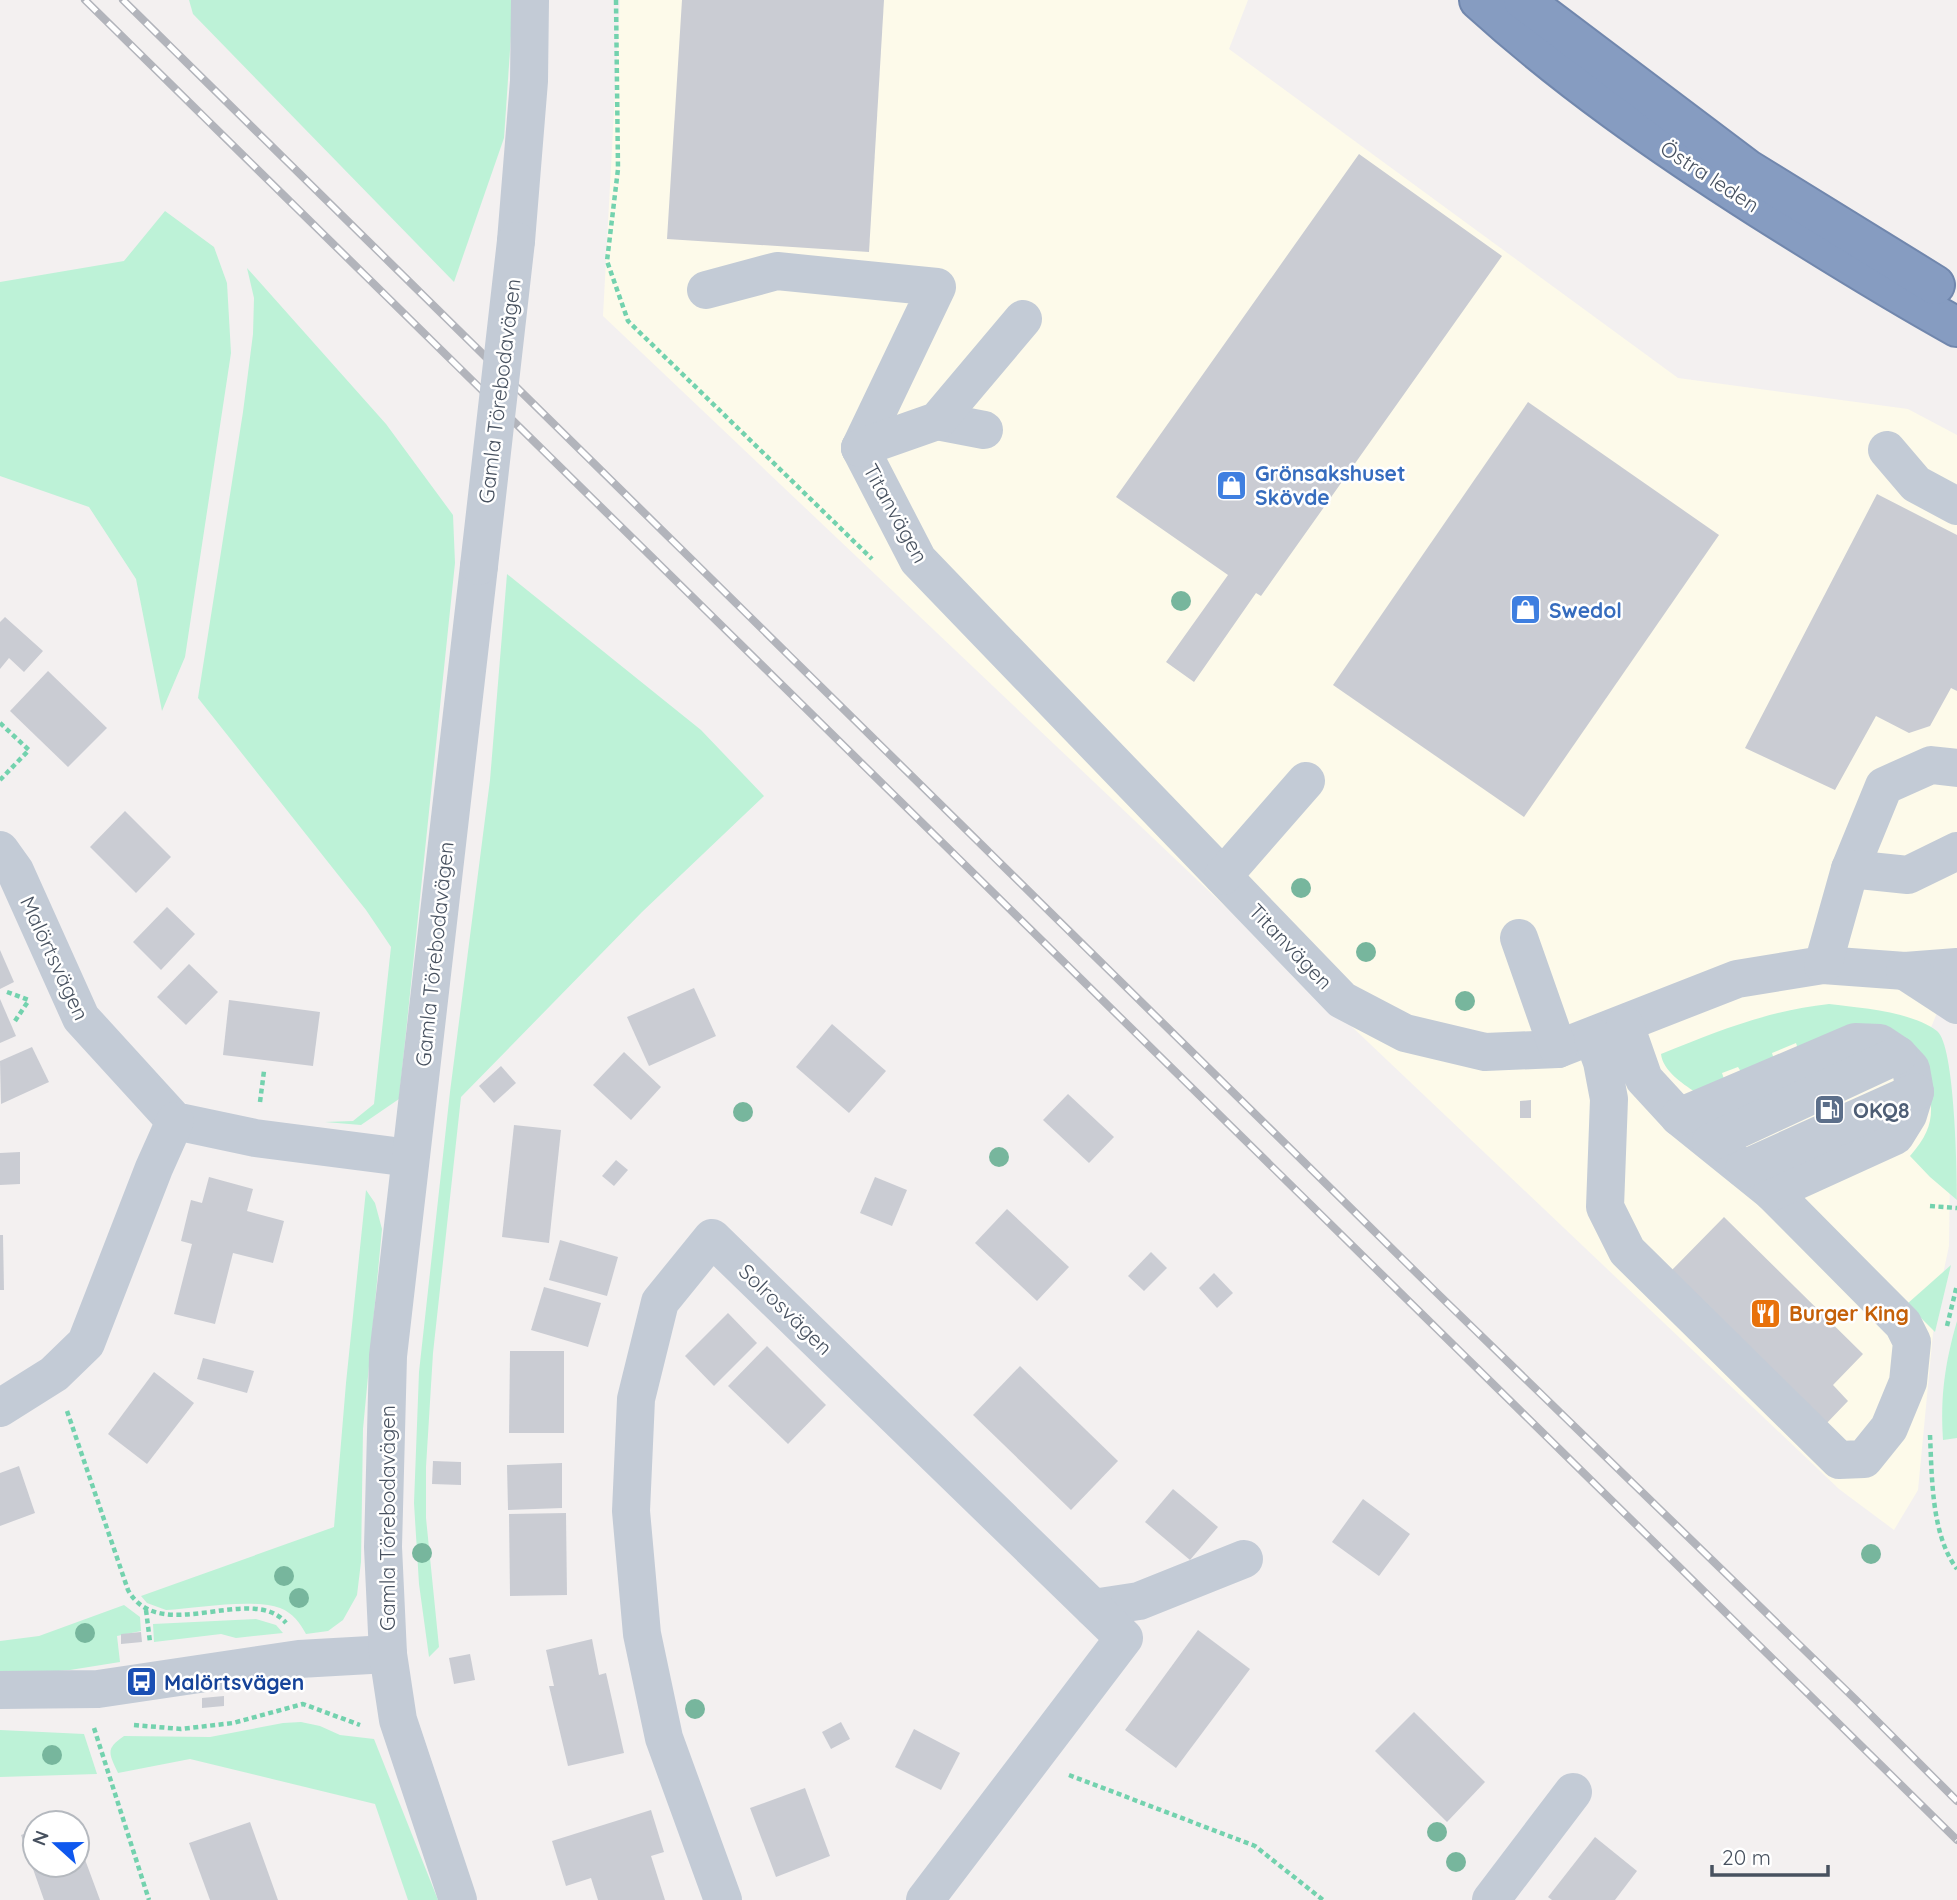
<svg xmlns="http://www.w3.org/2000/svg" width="1957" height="1900" font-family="Quicksand,sans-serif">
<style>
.commercial{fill:#fdfaea}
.green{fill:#bdf2d7}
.building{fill:#caccd3}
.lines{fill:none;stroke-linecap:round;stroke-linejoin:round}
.highway-casing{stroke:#7187ad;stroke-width:42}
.path{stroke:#73d2ae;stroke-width:4.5;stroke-dasharray:5 3.5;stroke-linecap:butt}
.minor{stroke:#c3cbd6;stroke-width:38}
.highway{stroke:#869cc1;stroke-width:38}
.rail-casing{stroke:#b2b4bb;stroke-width:8}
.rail{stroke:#fff;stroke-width:5;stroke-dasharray:16;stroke-linecap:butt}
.minor-bridge{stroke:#c3cbd6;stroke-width:38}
.tree{fill:#77b69d}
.labels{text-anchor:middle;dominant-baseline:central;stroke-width:5;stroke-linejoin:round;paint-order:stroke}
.street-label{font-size:21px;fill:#47515f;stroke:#fff}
.shop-label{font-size:21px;font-weight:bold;fill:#366cbe;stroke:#fff;text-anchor:start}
.service-label{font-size:21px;font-weight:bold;fill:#4e5e75;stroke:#fff;text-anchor:start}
.food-label{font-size:21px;font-weight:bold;fill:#c56008;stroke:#fff;text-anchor:start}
.transit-label{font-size:21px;font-weight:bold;fill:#164399;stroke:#fff;text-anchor:start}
</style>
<rect width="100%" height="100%" fill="#f3f0f0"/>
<polygon class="commercial" points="620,0 1248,0 1229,49 1678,378 1908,409 1957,435 1957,965 1927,1037 1950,1169 1949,1246 1935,1312 1918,1490 1894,1530 1839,1489 603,316"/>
<g class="green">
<polygon points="189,0 511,0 512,21 504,138 454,282 193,14"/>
<polygon points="165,211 214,247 227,283 231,353 185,657 162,711 136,579 89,507 0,476 0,282 124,261"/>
<polygon points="247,268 386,424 453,515 455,563 399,1099 361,1125 325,1122 353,1121 374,1104 391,947 366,910 198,698 243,412 253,334 254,298"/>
<polygon points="507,574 701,730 764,796 642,912 461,1097 433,1353 426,1467 426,1518 439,1647 429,1657 419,1584 414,1503 419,1372 450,1092 490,780"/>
<path d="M1829 1004C1861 1008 1910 1011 1937 1031 1955 1045 1957 1173 1957 1200L1930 1177 1910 1156C1935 1128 1934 1111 1926 1075L1800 1055 1796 1043 1772 1053 1775 1063 1743 1075 1738 1067 1722 1073 1725 1082 1695 1092C1682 1083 1663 1071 1661 1054 1718 1031 1767 1011 1829 1004Z"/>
<path d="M366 1190 375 1203 382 1229 363 1429 361 1562 357 1595 343 1620 328 1631 306 1634C300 1623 293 1613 280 1608 252 1598 197 1608 166 1610L147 1603 141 1596 334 1527 346 1383Z"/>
<polygon points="1951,1265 1935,1332 1907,1304"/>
<path d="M1957 1321V1438L1943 1440C1940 1396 1945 1363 1957 1321Z"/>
<polygon points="124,1605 140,1617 141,1631 117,1636 120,1662 70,1670 0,1676 0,1641 39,1636"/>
<polygon points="256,1619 276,1625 283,1633 236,1638 221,1634 154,1642 153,1624"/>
<path d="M301 1722 320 1726 340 1735 374 1739 438 1900H408L375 1804 190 1759 118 1773C109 1753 105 1749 124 1736L210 1737 283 1723Z"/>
<polygon points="0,1730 84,1734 97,1774 0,1777"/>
</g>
<g class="building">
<polygon points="682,0 884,0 869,252 667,239"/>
<polygon points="1359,154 1502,256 1261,596 1256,593 1194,682 1166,662 1228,575 1116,497"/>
<polygon points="1528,402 1719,535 1524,817 1333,685"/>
<polygon points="1877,494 1957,535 1957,691 1951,688 1930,726 1909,733 1876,716 1835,790 1745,748"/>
<polygon points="5,617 43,651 24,672 9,658 0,669 0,622"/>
<polygon points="48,671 107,728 68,767 10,711"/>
<polygon points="125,811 171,857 136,893 90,847"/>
<polygon points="167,907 195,934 161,970 133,942"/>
<polygon points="0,950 14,982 0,989"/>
<polygon points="189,964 218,992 186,1025 157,997"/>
<polygon points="694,988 716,1036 649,1066 627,1017"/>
<polygon points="0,999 16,1036 0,1043"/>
<polygon points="229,1000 320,1012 313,1066 223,1055"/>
<polygon points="832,1024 886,1071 849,1113 796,1067"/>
<polygon points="32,1047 49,1082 1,1104 0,1061"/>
<polygon points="624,1052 661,1087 631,1120 593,1085"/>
<polygon points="501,1066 516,1083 494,1103 479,1086"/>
<polygon points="1068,1094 1114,1137 1089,1163 1043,1120"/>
<polygon points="1531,1100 1531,1118 1520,1118 1520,1101"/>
<polygon points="514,1125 561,1130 549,1243 502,1237"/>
<polygon points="20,1152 20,1184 0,1185 0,1153"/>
<polygon points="616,1160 628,1170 614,1186 602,1176"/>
<polygon points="209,1177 253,1189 247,1211 284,1221 273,1263 233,1253 215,1324 174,1314 192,1244 181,1241 191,1200 202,1203"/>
<polygon points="875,1177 907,1190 892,1226 860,1213"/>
<polygon points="1007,1209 1069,1267 1037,1301 975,1243"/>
<polygon points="1724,1217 1863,1354 1833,1385 1848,1401 1824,1426 1669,1273"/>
<polygon points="0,1235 3,1235 4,1290 0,1290"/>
<polygon points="560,1240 618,1257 607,1296 549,1280"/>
<polygon points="1151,1252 1167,1268 1144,1291 1128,1276"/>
<polygon points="1214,1273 1233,1293 1217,1308 1199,1288"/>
<polygon points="544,1287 601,1303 588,1347 531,1330"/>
<polygon points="728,1313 757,1343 714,1386 685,1356"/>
<polygon points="767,1346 826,1405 788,1444 728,1386"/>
<polygon points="510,1351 564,1351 564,1433 509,1433"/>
<polygon points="203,1358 254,1371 247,1393 197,1379"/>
<polygon points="1020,1366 1118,1461 1071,1510 973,1415"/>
<polygon points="154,1372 194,1403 147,1464 108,1434"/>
<polygon points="433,1461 461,1462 461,1485 432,1484"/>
<polygon points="562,1463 562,1508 508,1510 507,1465"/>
<polygon points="19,1466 35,1513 0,1526 0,1473"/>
<polygon points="1173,1489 1218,1527 1190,1560 1145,1522"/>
<polygon points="1363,1499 1410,1534 1379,1576 1332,1542"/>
<polygon points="566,1513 567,1595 510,1596 509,1514"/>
<polygon points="1198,1630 1250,1669 1176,1768 1125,1730"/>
<polygon points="141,1632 142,1642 121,1644 121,1634"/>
<polygon points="592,1639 599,1675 606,1673 624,1753 568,1766 549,1686 554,1686 546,1650"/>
<polygon points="470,1654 475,1680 454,1684 449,1658"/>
<polygon points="224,1696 224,1706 202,1708 202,1698"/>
<polygon points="1414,1712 1485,1782 1447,1822 1375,1751"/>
<polygon points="841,1722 850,1739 831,1749 822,1732"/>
<polygon points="914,1729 960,1753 941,1790 895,1767"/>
<polygon points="805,1788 830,1856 776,1877 750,1808"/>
<polygon points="651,1810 664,1852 651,1856 665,1900 598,1900 591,1878 566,1886 552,1841"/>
<polygon points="250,1822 278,1900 210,1900 189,1843"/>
<polygon points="35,1830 35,1865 77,1865 77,1838 100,1900 44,1900 21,1835"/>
<polygon points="1595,1837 1637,1871 1615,1900 1552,1900 1548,1897"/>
</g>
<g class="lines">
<defs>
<g id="highway">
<path d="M1479 0C1566 79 1662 146 1761 209 1826 250 1890 290 1957 327"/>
<polyline points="1523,0 1747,169 1935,285"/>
</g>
</defs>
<use href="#highway" class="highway-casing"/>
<g class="path">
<polyline points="616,0 618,169 607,261 628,321 872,559"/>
<polyline points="0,723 29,750 0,780"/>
<polyline points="7,992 29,1000"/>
<polyline points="15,1021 29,1000"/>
<polyline points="260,1102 264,1071"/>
<polyline points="1930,1206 1957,1208"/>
<polyline points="1947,1326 1957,1285"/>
<path d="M67 1411 128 1590C159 1647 252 1582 286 1623"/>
<path d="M1930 1435C1932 1476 1931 1535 1957 1569"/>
<polyline points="146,1610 150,1642"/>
<polyline points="134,1725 181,1729 233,1723 303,1704 360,1725"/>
<polyline points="94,1728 149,1900"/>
<polyline points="1069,1775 1255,1846 1323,1900"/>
</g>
<g class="minor">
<polyline points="516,241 529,81 530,0"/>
<polyline points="706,290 777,271 937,287 860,448"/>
<polyline points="937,421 984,430"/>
<polyline points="860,448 918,560 1342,1000 1405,1033 1485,1052 1558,1049 1737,979 1823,965 1905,971 1957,967"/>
<polyline points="860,448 937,421 1023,319"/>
<polyline points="1887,450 1916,484 1957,506"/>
<polyline points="0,850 15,871 81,1018 175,1121 255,1138 410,1158"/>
<polyline points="1850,869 1884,786 1931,765 1957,768"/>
<polyline points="1223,876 1306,781"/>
<polyline points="1519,938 1558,1049"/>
<polyline points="1823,965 1850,869 1908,875 1957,851"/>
<polyline points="1905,971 1957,1005"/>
<polyline points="1593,1037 1602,1062 1609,1099 1605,1207 1627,1251 1839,1460 1864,1459 1889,1428 1908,1382 1912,1342 1903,1324 1772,1192 1679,1117 1644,1079 1625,1025"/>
<polyline points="1679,1117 1855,1042 1880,1043 1898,1055 1911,1069 1915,1092 1908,1115 1895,1136 1772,1192"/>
<polyline points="1711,1142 1898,1055"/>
<polyline points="1744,1169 1915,1092"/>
<polyline points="0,1408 54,1374 86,1343 154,1168 175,1121"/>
<polyline points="1093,1608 1139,1601 1244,1559"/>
<polyline points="0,1690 98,1689 299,1659 388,1654"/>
<polyline points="458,1900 398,1720 388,1654 383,1547 388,1356 479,566"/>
<polyline points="723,1900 664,1738 642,1634 631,1511 636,1399 660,1302 712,1238 1124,1638 925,1900"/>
<polyline points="1491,1900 1573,1792"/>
</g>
<use href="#highway" class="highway"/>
<defs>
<g id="rail">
<polyline points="85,0 1957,1840"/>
<polyline points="123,0 1437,1293 1855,1699 1957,1801"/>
</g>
</defs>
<use href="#rail" class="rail-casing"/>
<use href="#rail" class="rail"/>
<polyline class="minor-bridge" points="479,566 516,241"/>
</g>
<g class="tree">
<circle cx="1181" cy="601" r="10"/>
<circle cx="1301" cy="888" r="10"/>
<circle cx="1366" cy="952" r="10"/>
<circle cx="1465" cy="1001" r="10"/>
<circle cx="743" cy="1112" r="10"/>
<circle cx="999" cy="1157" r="10"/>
<circle cx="422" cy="1553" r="10"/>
<circle cx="1871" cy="1554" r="10"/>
<circle cx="284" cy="1576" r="10"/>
<circle cx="299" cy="1598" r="10"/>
<circle cx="85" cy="1633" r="10"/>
<circle cx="695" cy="1709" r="10"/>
<circle cx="52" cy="1755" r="10"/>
<circle cx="1437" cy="1832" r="10"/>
<circle cx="1456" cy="1862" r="10"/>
</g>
<defs>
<symbol id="shop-square" viewBox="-11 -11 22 22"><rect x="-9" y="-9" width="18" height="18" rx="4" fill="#3f7fe0" stroke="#fff"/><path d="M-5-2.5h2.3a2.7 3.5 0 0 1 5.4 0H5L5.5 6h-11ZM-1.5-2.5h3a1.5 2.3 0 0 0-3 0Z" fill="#fff"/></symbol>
<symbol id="fuel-square" viewBox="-11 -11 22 22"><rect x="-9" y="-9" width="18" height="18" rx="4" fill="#5c6f8a" stroke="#fff"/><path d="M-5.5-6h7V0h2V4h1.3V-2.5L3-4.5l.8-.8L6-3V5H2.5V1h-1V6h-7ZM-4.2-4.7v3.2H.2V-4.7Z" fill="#fff"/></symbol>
<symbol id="restaurant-square" viewBox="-11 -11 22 22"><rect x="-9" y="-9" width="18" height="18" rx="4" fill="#e8710a" stroke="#fff"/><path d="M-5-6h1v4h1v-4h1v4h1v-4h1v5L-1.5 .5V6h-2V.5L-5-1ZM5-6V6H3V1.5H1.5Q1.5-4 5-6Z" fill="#fff"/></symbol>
<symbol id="bus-square" viewBox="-11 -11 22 22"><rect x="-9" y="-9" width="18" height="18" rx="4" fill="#1a4fb4" stroke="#fff"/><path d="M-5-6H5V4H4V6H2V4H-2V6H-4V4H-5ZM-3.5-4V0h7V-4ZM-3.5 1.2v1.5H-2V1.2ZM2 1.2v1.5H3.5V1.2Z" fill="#fff"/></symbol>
</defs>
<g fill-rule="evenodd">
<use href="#shop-square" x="1214" y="468" width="35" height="35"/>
<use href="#shop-square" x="1508" y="592" width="35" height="35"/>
<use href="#fuel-square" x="1812" y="1092" width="35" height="35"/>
<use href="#restaurant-square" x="1748" y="1296" width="35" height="35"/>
<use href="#bus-square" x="124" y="1664" width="35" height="35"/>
</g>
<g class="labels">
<g class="street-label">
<text transform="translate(1710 176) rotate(33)">Östra leden</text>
<text transform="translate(499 391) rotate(-83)">Gamla Törebodavägen</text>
<text transform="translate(896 513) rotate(61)">Titanvägen</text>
<text transform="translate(1291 946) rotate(46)">Titanvägen</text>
<text transform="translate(434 954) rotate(-84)">Gamla Törebodavägen</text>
<text transform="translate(55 958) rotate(65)">Malörtsvägen</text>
<text transform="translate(786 1309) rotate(44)">Solrosvägen</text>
<text transform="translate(387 1518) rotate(-90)">Gamla Törebodavägen</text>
</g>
<g class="shop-label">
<text x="1255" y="473">Grönsakshuset<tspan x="1255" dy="24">Skövde</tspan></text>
<text x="1549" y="610">Swedol</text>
</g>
<g class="service-label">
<text x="1853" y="1110">OKQ8</text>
</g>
<g class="food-label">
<text x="1789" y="1313">Burger King</text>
</g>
<g class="transit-label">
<text x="164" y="1682">Malörtsvägen</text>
</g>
</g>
<g transform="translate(56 1844) rotate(291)"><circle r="33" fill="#ffffff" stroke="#b5b9bf" stroke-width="2"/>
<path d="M0-5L12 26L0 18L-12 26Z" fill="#0f58ee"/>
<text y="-10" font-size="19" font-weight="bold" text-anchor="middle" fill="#47515f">N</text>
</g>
<path d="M1712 1865v10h116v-10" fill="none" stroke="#47515f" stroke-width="3.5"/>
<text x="1722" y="1865" font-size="21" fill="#47515f" stroke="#ffffff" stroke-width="5" paint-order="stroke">20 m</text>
</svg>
